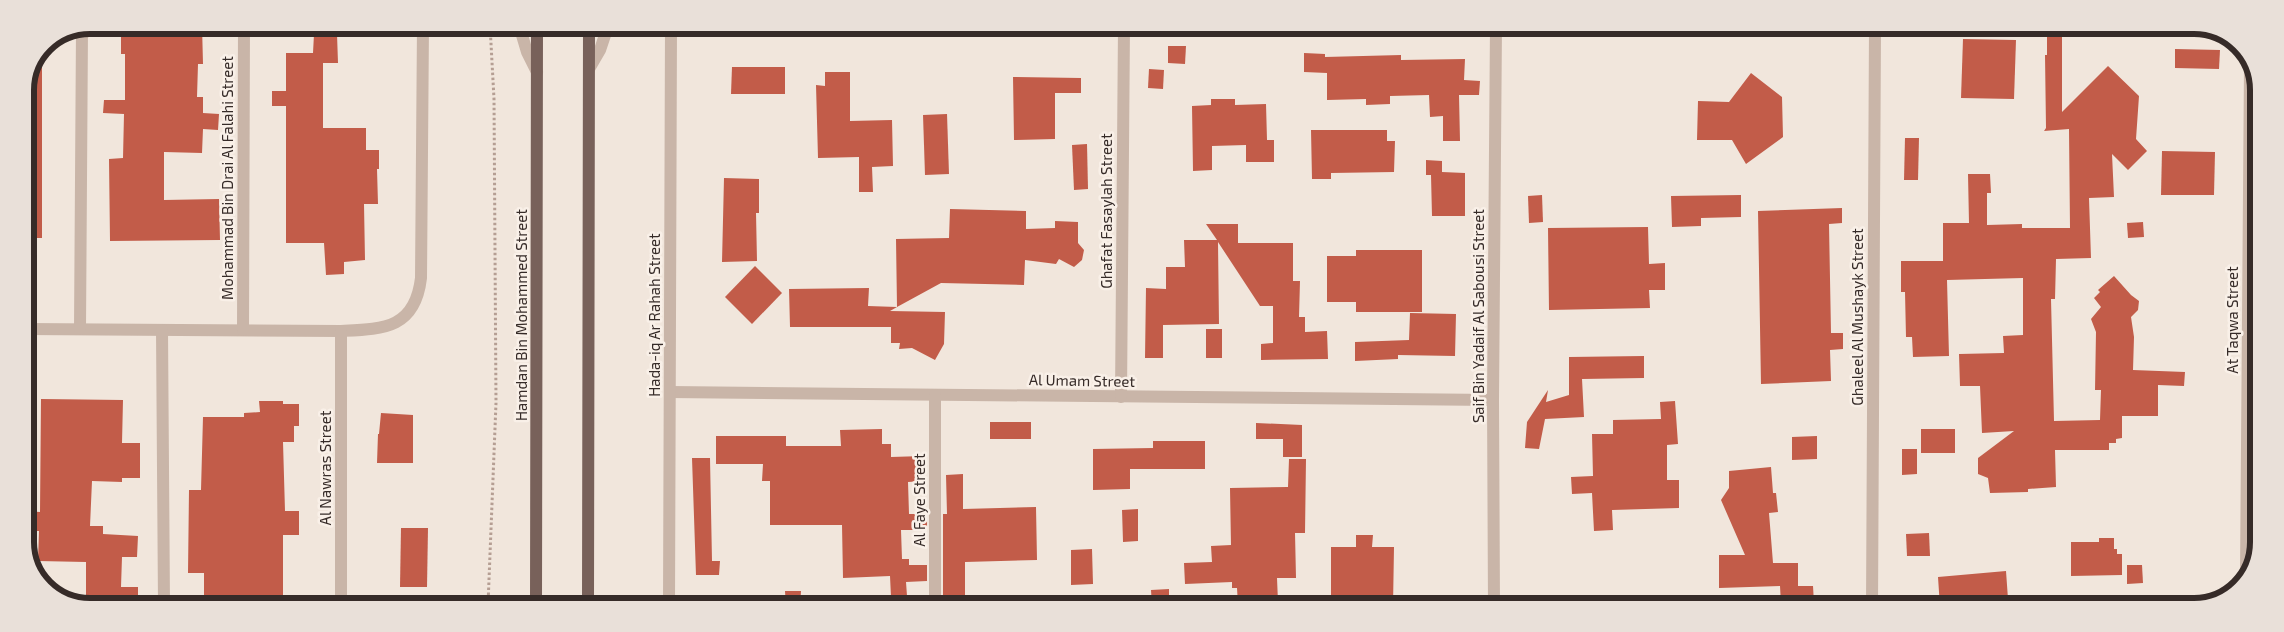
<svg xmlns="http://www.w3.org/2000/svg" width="2284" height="632" font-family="'Exo 2',sans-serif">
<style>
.building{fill:#c25c49}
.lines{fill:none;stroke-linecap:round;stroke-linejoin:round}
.path{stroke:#b59e93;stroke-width:3;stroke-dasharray:2.5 2.5;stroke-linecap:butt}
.minor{stroke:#c9b5a8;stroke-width:12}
.major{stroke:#78615a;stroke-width:12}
.labels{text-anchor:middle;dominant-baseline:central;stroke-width:5;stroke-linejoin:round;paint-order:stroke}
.street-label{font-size:15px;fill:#362b28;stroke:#f9f0e8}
.rim{fill:none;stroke:#362b28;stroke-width:6}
</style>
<rect width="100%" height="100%" fill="#f1e6dc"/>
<g class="building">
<polygon points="121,25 202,25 203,64 198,64 197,97 203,97 203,113 219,114 218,130 203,129 202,153 164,152 164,200 219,199 220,240 110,241 109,159 123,158 124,114 103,113 104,100 125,100 125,54 121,54"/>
<polygon points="2047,27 2062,27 2062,112 2108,66 2139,96 2136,139 2147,151 2128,170 2112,154 2114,197 2089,198 2091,258 2056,259 2055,299 2051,299 2054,421 2100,420 2101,390 2095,390 2096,332 2091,319 2101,307 2094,298 2100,292 2098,290 2114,276 2131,295 2139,301 2138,310 2131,317 2134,337 2133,370 2185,372 2184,386 2158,385 2158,416 2122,416 2122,438 2116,439 2116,443 2109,443 2109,450 2055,450 2056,487 2028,489 2028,492 1990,493 1988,478 1978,474 1978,458 2014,431 1982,433 1980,386 1960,386 1959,354 2004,353 2003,336 2023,335 2023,278 1947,280 1949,356 1913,357 1912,337 1906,337 1905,292 1901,292 1901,261 1943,261 1943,223 1969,223 1968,174 1990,174 1991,193 1987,193 1987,225 2022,224 2022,228 2070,228 2069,129 2044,131 2046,128 2045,55 2047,55"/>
<polygon points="314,34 337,34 338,63 323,63 323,128 366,128 366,150 379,150 379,169 377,169 378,204 364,204 365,260 344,262 344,274 326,275 324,243 286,243 286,106 272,106 272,91 286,91 286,53 313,53"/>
<polygon points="1963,39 2016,40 2014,99 1961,98"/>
<polygon points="1168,46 1186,46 1185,64 1168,63"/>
<polygon points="2175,49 2220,50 2219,69 2175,68"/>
<polygon points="42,51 42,238 25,238 25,90"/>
<polygon points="1304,53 1325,54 1325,57 1401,55 1401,60 1465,59 1464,80 1480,81 1479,95 1459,95 1460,141 1443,141 1443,116 1430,117 1429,95 1390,96 1390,104 1366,105 1366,99 1327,100 1327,73 1304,72"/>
<polygon points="732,67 785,67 785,94 731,94"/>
<polygon points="1149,69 1164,70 1163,89 1148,88"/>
<polygon points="825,72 850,72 850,121 892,120 893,166 872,167 873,192 859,192 859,157 818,158 816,85 825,86"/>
<polygon points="1751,73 1782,97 1783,137 1746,164 1732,140 1697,140 1698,101 1729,102"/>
<polygon points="1013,77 1081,78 1081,93 1055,93 1055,139 1014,140"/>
<polygon points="1211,99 1235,99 1235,105 1266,104 1267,140 1274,140 1274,162 1246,162 1246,145 1212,146 1212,170 1193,171 1192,106 1211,105"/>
<polygon points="947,114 949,174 925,175 923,115"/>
<polygon points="1311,130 1387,130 1387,141 1395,141 1394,172 1331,173 1331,179 1312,179"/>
<polygon points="1905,138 1919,138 1918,180 1904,180"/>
<polygon points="1087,144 1088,189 1074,190 1072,145"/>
<polygon points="2162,151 2215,152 2214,195 2161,195"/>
<polygon points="1426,160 1442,161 1442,172 1465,173 1465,216 1432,216 1431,175 1426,175"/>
<polygon points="724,178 759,179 759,213 756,213 757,261 722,262"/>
<polygon points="1542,195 1543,222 1529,223 1528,196"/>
<polygon points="1741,195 1741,217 1701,218 1701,226 1672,227 1671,196"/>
<polygon points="1842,208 1842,223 1829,224 1831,333 1843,333 1843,349 1830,350 1831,381 1761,384 1758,211"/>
<polygon points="950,209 1026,211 1026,229 1055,228 1055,221 1078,222 1078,243 1084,250 1082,260 1074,267 1059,259 1056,264 1025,260 1024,285 941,283 897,307 896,239 949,238"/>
<polygon points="2143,222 2144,237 2128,238 2127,223"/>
<polygon points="1206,224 1238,224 1238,243 1293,243 1293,281 1300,281 1299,317 1305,317 1305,332 1327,331 1328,359 1261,360 1261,344 1273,343 1273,306 1260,306 1218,242 1219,324 1163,325 1163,358 1145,358 1146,288 1166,289 1166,267 1185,267 1184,240 1217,240"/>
<polygon points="1648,227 1649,264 1665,263 1665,290 1649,290 1650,308 1549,310 1548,228"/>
<polygon points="1356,250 1422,250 1422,312 1356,312 1356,302 1327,302 1327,256 1356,256"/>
<polygon points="755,266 782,293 752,324 725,297"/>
<polygon points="869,288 868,306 897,307 890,311 945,312 944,344 935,360 912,348 899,349 900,343 891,343 891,327 790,327 789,289"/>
<polygon points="1410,313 1456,314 1455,356 1398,355 1398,359 1355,361 1355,342 1409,340"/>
<rect x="1206" y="329" width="16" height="29"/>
<polygon points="1644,356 1644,378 1582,379 1584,417 1545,419 1539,449 1525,448 1527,422 1548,390 1546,402 1569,395 1569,357"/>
<polygon points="41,399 123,400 122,443 140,443 140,478 122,478 122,482 92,481 90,526 103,526 103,534 138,536 137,557 122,557 121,587 138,587 138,605 86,605 86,562 38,561 39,531 25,531 25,511 40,512"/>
<polygon points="259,401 283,401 283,404 299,404 299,426 294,426 294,442 283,442 285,511 299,511 299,535 283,535 283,605 204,605 204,573 188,573 189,490 201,490 203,417 244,417 244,413 260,412"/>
<polygon points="1675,401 1678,444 1667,445 1667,480 1679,480 1679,508 1612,510 1613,530 1594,531 1592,493 1572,494 1571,477 1593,476 1592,434 1613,434 1613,420 1661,419 1660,402"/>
<polygon points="381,413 413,415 413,463 377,463 378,434 379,434"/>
<rect x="990" y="422" width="41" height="17"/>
<polygon points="1256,423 1302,425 1302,457 1283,457 1283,439 1256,439"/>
<polygon points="882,429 882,444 891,444 891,457 923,456 923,481 908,482 909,514 927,514 927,530 901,530 902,559 909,559 909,565 927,565 927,581 906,582 907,596 891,597 890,576 843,578 842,525 770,525 770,481 762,481 763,464 716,464 716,436 786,436 786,446 841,446 840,430"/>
<rect x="1921" y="429" width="34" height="24"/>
<polygon points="1817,436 1817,459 1792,460 1792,437"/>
<polygon points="1153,441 1205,441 1205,469 1130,469 1130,489 1093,490 1093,449 1153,448"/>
<polygon points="1902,449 1917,449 1917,474 1902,475"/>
<polygon points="692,458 710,458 712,561 720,561 719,575 696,575"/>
<polygon points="1289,459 1306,459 1305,533 1295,533 1296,578 1277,578 1278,602 1238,605 1237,588 1232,588 1232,582 1185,584 1184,563 1212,562 1211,546 1231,545 1230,488 1288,487"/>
<polygon points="1771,467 1773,493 1776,493 1778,512 1769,513 1773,563 1798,563 1798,586 1813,586 1814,603 1781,604 1780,586 1719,588 1719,555 1745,555 1721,500 1729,488 1729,471"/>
<polygon points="963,474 963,509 1036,507 1037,560 965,562 965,596 943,597 943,514 947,514 946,475"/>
<polygon points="1138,509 1138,541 1123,542 1122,510"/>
<polygon points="401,528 428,528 427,587 400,587"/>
<polygon points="1929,533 1930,556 1907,556 1906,534"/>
<polygon points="1356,535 1373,535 1372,547 1394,547 1393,606 1331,606 1331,547 1356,547"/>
<polygon points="2099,538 2114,538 2114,549 2117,549 2117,554 2122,554 2122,575 2071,576 2071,542 2099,542"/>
<polygon points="1092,549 1093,584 1071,585 1071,550"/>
<polygon points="2127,565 2142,565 2143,583 2127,584"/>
<polygon points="2006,571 2008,599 1988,601 1989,607 1940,607 1938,577"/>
<polygon points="1169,589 1169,606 1152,606 1151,590"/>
<polygon points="785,591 801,591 800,606 786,606"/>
</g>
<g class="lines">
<polyline class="path" points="488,605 496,403 494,99 490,25"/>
<g class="minor">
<polyline points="519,25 527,52 537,72"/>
<polyline points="1124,28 1295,26"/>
<polyline points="589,69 600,50 608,26"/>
<path d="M25 329 341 331C383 329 415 329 421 278L423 25"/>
<polyline points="80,329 82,29"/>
<polyline points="162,330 164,605"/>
<polyline points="243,330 244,25"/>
<polyline points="670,392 1493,400"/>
<polyline points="1121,397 1124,26"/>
<polyline points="2246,575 2250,65"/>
<polyline points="341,605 341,331"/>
<polyline points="669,605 671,26"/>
<polyline points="935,606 935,395"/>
<polyline points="1494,606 1493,400 1496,26"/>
<polyline points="1872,607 1875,27"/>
</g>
<g class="major">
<polyline points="536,605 537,25"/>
<polyline points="588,605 589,26"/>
</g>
</g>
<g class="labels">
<g class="street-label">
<text transform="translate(227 178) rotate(-90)">Mohammad Bin Drai Al Falahi Street</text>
<text transform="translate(1106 211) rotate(-90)">Ghafat Fasaylah Street</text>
<text transform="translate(521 315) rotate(-90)">Hamdan Bin Mohammed Street</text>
<text transform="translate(654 315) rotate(-90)">Hada-iq Ar Rahah Street</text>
<text transform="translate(1478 316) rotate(-90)">Saif Bin Yadaif Al Sabousi Street</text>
<text transform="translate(1857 317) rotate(-90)">Ghaleel Al Mushayk Street</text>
<text transform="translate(2232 320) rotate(-90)">At Taqwa Street</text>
<text transform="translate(1082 380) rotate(1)">Al Umam Street</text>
<text transform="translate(325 468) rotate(-90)">Al Nawras Street</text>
<text transform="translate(919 500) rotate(-90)">Al Faye Street</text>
</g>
</g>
<path d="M0 0H2284V632H0ZM90 34H2194A56 56 0 0 1 2250 90V542A56 56 0 0 1 2194 598H90A56 56 0 0 1 34 542V90A56 56 0 0 1 90 34Z" fill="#e9e0d9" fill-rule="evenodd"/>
<path class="rim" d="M90 34H2194A56 56 0 0 1 2250 90V542A56 56 0 0 1 2194 598H90A56 56 0 0 1 34 542V90A56 56 0 0 1 90 34Z"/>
</svg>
